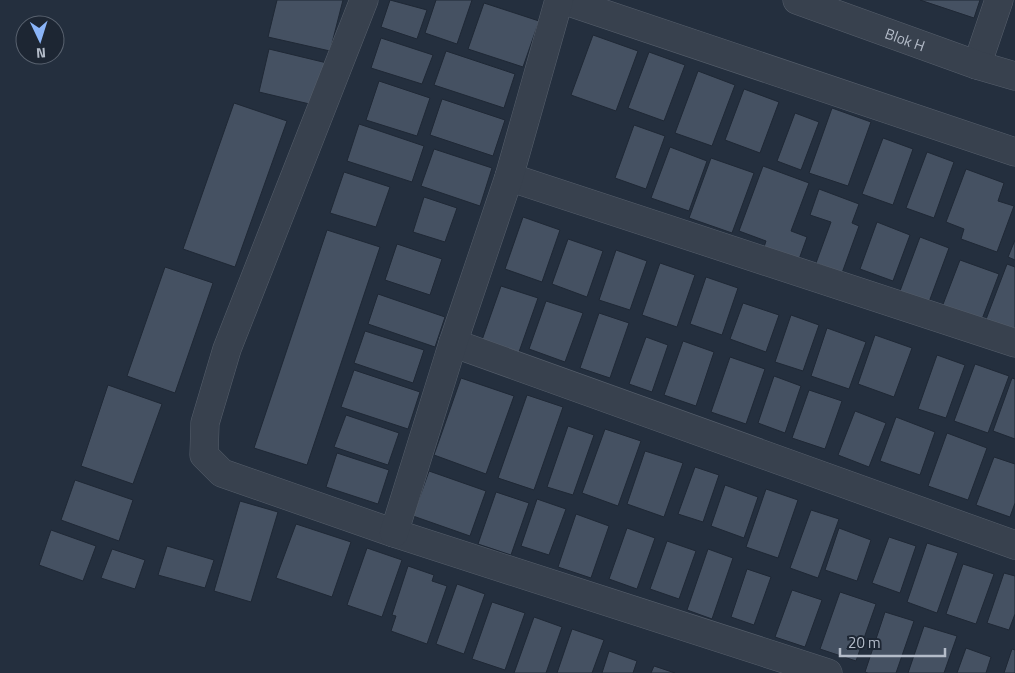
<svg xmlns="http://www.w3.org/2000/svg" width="1015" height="673" font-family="'Titillium Web',sans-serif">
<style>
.building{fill:#455162;stroke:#1f2835}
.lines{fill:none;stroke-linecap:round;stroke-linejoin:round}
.minor-casing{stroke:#565f6c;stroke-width:29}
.tertiary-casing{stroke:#565f6c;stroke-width:29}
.minor{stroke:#38414e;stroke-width:28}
.tertiary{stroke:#38414e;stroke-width:28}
.labels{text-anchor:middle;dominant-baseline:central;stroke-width:5;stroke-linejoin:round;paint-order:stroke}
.street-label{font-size:15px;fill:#b4bcc9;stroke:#1d2633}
</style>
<rect width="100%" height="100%" fill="#242f3e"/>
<g class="building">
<polygon points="277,0 343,0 330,51 268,37"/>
<polygon points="390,0 427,10 417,39 381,27"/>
<polygon points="436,0 472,0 457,44 425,33"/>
<polygon points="920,0 980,0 974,18"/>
<polygon points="484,3 539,21 523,67 468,49"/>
<polygon points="593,35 638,51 616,111 571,95"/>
<polygon points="381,38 433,55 422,84 371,68"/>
<polygon points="269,49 327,63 318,106 259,92"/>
<polygon points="446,51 515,74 504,108 434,85"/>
<polygon points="649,52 685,65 664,121 628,108"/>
<polygon points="698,71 735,85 712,146 675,133"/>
<polygon points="379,81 430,98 417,136 366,120"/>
<polygon points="744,89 779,102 760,153 725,140"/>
<polygon points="442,99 505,120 493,156 430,135"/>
<polygon points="234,103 287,121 235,267 183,249"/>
<polygon points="832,108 871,122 848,186 809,173"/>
<polygon points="795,113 819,122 801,170 777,161"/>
<polygon points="359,124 424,146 412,182 347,161"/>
<polygon points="634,125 665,136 646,189 615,178"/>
<polygon points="883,138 913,149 893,205 862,194"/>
<polygon points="670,147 707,161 689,211 651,198"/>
<polygon points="434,149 492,168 480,206 421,186"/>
<polygon points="927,152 954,162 934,218 906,208"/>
<polygon points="711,158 754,173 732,233 689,218"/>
<polygon points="763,166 809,183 791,231 807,237 797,265 762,253 766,241 739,231"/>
<polygon points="966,169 1004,183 998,201 1014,206 997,252 961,239 964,229 946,222"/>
<polygon points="344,172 390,187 376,227 330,213"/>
<polygon points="819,189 859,204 852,223 859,226 842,273 816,263 831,222 810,215"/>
<polygon points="424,197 457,208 445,242 413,232"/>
<polygon points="523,217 560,230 542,282 505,269"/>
<polygon points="877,222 910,235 893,281 860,269"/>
<polygon points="327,230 380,247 307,465 254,448"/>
<polygon points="920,237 949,248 929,302 900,291"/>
<polygon points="568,239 603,251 587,297 552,284"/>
<polygon points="1015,240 1015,260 1008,257"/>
<polygon points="397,244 442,259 430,295 385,280"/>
<polygon points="616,250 647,261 630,310 599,300"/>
<polygon points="960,260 999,274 981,322 942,307"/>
<polygon points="660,263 695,275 677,327 642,315"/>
<polygon points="1007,264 1015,267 1015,332 985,322"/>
<polygon points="165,267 213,283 175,393 127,376"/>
<polygon points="706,277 738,288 722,335 690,324"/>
<polygon points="501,286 538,298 519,352 482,340"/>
<polygon points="378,294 445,317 435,347 368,324"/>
<polygon points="546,301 583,313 565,362 529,349"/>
<polygon points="743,303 779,315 766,352 730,339"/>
<polygon points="599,313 629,323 610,378 580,368"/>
<polygon points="791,315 819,325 803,371 775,362"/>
<polygon points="827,328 866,342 849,389 811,376"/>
<polygon points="365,331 424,350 413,383 354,363"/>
<polygon points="875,335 912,348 894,397 858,384"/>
<polygon points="646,337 668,345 652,392 629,384"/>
<polygon points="683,341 714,352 696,406 664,395"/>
<polygon points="937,355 965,365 946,418 918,409"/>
<polygon points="730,357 765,369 746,424 711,412"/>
<polygon points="975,364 1009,376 988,433 954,421"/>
<polygon points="354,370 420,392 408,429 341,407"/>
<polygon points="774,376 801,386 785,433 758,423"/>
<polygon points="461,378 514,396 486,474 434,455"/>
<polygon points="1012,378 1015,379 1015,439 993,431"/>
<polygon points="108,385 162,404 133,484 81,466"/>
<polygon points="809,390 842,401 825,449 792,438"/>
<polygon points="527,395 563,407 534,490 498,478"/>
<polygon points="855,411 886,423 869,467 838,455"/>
<polygon points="346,415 399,433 388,465 334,447"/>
<polygon points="896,417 935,432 920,475 880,461"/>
<polygon points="568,426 594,435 573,495 547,487"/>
<polygon points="605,429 641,441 618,506 582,493"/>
<polygon points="947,433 987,448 968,500 928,486"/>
<polygon points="645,451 683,463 664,517 627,504"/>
<polygon points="337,453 389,470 378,504 326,487"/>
<polygon points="994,457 1015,464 1015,503 1010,517 976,505"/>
<polygon points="695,467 719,475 703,522 678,514"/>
<polygon points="429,471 486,491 470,536 413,516"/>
<polygon points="75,480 133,500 119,541 61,520"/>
<polygon points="725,485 758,497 744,538 711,526"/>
<polygon points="766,489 798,500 778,558 746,547"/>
<polygon points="496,492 529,503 511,555 478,544"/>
<polygon points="537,499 566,509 549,555 521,546"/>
<polygon points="240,501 278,512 251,602 214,591"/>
<polygon points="811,510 839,519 818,578 790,568"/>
<polygon points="576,514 609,526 591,578 558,567"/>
<polygon points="296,524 351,542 332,597 276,578"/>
<polygon points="627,528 655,538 637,589 609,579"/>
<polygon points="839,528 871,540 857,581 825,570"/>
<polygon points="51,530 96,546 83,581 39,565"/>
<polygon points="889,537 916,546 900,593 872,583"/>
<polygon points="667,541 696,551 679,599 650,589"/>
<polygon points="927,543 958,553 937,613 907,602"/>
<polygon points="167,546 214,560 205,588 158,575"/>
<polygon points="367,548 402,560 382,617 347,605"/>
<polygon points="112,549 145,560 135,589 101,578"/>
<polygon points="708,549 733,558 712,619 687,610"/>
<polygon points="963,564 994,574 976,624 946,614"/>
<polygon points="408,566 434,575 432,581 447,586 427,644 391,631 396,616 392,615"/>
<polygon points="747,569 771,577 754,625 731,617"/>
<polygon points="1004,573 1015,576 1015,614 1009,630 987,623"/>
<polygon points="457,584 485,594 464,654 436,644"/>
<polygon points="792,590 822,600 805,647 775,637"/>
<polygon points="840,592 876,604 856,661 820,649"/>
<polygon points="492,602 525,613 505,670 472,659"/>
<polygon points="885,612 914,621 896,673 868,673 865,672"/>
<polygon points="534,617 562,627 546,673 514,673"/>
<polygon points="924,626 957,636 944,673 908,673"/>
<polygon points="572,629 604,640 592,673 557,673"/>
<polygon points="966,648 991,657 986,673 957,673"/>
<polygon points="1012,649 1015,650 1015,673 1004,673"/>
<polygon points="609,651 637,661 633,673 602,673"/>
<polygon points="654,666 675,673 651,673"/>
</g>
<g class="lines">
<defs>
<g id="minor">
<polyline points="364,0 227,349 205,423 204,455 222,473 394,533 828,673"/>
<polyline points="563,0 1015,152"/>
<polyline points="977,65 999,0"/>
<polyline points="509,177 1015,343"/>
<polyline points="453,343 1015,545"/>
<polyline points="394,533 453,343 509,177 559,0"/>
</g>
<g id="tertiary">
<path id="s1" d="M797 0 977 65 1015 76"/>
</g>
</defs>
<use href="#minor" class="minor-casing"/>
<use href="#tertiary" class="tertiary-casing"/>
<use href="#minor" class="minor"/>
<use href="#tertiary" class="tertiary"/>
</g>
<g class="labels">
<g class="street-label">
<text stroke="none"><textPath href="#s1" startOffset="115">Blok H</textPath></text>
</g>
</g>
<g transform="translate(40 40) rotate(176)"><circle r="24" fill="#1d2633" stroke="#59626f"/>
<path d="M0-4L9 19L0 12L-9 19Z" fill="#8ab4f8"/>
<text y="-8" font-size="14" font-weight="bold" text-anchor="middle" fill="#b4bcc9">N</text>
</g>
<path d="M840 648v8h105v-8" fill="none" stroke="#b4bcc9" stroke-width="2.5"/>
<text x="848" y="648" font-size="15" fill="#b4bcc9" stroke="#1d2633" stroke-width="4" paint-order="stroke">20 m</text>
</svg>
